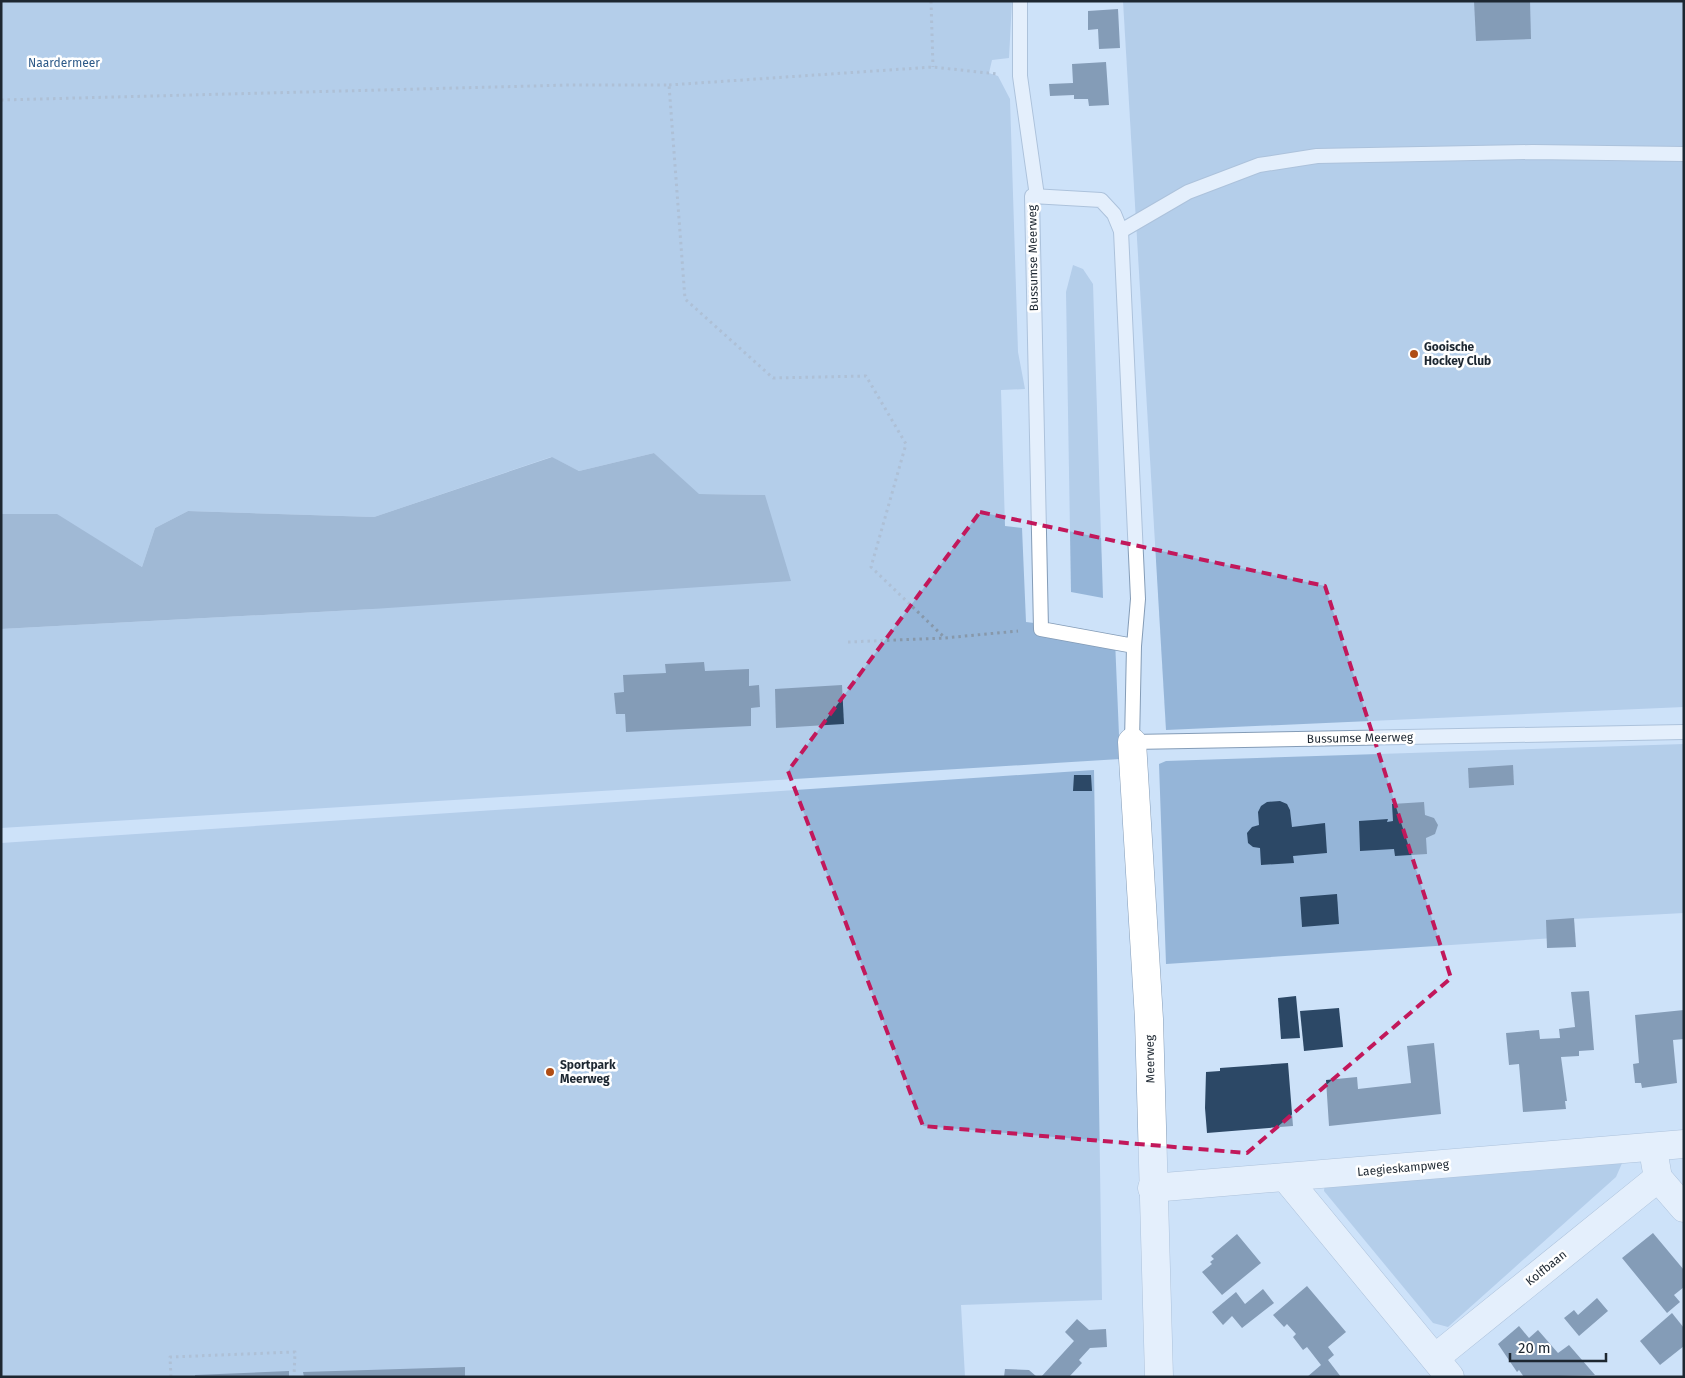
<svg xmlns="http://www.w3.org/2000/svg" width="1685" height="1378" font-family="'Fira Sans',sans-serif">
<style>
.green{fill:#95b5d8}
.water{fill:#6887a8}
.building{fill:#2c4866}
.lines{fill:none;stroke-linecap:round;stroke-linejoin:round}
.lane-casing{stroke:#849cb7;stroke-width:16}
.street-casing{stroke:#849cb7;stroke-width:29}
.path{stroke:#8798aa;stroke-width:3;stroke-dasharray:2.5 4;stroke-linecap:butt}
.lane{stroke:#fff;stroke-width:14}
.street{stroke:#fff;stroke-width:28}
.marked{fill:none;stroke:#c2185b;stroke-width:4;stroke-dasharray:10 6;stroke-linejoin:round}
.poi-dot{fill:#b04d14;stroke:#fff;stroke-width:2}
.labels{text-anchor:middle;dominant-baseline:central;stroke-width:5;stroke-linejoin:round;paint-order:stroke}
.park-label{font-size:12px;fill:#2d5a89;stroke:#fff}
.street-label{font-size:12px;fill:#1d2731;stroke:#fff}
.poi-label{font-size:12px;font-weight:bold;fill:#1d2731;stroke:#fff;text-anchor:start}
</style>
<rect width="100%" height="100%" fill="#cde2f9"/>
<g class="green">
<polygon points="1,1 1012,1 1009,58 992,60 989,73 998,76 1010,99 1018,352 1025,389 1001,390 1005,526 1022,528 1026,622 1075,628 1115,640 1120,759 1,828 1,629 373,609 765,495 698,494 654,453 579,471 551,457 374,517 188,511 155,528 142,567 57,515 1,514"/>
<polygon points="1123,1 1684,1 1684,707 1166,730"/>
<polygon points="1073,265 1083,269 1093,284 1103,598 1071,592 1066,292"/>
<polygon points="1684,744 1684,913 1573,919 1569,937 1166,964 1159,764 1166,761"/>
<polygon points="1094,770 1102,1300 961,1305 965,1377 1,1377 1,843"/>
<polygon points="1623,1161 1616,1177 1448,1327 1433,1323 1324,1191 1325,1183"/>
</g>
<polygon class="water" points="654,453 699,494 765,495 791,581 373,609 1,629 1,514 57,514 142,567 155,528 188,511 374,517 552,457 579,471"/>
<g class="building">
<polygon points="1474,1 1530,1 1531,39 1476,41"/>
<polygon points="1118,9 1120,48 1099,49 1098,29 1088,30 1088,11"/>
<polygon points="1106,62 1109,105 1089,106 1088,99 1074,99 1074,95 1050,96 1049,84 1073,83 1072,64"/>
<polygon points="704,662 705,671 749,669 749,686 759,685 760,707 751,708 751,726 626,732 625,714 616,714 614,693 624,692 623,675 666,673 665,664"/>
<polygon points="842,685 844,724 776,728 775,689"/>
<polygon points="1513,765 1514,785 1469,788 1468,768"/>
<polygon points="1074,775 1091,775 1092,791 1073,791"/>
<polygon points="1280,801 1287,804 1290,810 1292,827 1325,823 1327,853 1293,856 1294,863 1261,865 1260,848 1253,847 1248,843 1247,833 1252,827 1259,825 1258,812 1261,806 1267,802"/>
<polygon points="1424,802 1425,815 1434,818 1438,825 1435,834 1426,838 1427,854 1395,856 1394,849 1360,851 1359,821 1388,819 1387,822 1393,821 1392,804"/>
<polygon points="1337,894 1339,924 1302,927 1300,897"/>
<polygon points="1574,918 1576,947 1547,948 1546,920"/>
<polygon points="1589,991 1594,1050 1579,1051 1579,1056 1561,1057 1567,1101 1565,1101 1566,1109 1523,1112 1519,1064 1509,1065 1506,1033 1539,1030 1540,1039 1560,1038 1559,1029 1575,1027 1571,992"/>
<polygon points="1296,996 1300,1038 1281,1039 1278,998"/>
<polygon points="1339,1008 1343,1047 1304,1051 1300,1011"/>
<polygon points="1684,1010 1684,1039 1673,1040 1677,1083 1642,1088 1641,1083 1635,1083 1633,1064 1639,1063 1635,1015"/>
<polygon points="1434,1043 1441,1114 1329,1126 1326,1080 1357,1077 1358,1089 1411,1083 1407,1046"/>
<polygon points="1288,1063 1293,1126 1207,1133 1205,1108 1206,1072 1220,1071 1220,1068"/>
<polygon points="1653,1233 1684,1270 1684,1287 1674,1295 1680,1302 1667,1313 1622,1258"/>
<polygon points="1237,1234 1261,1263 1222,1295 1202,1272 1212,1264 1210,1262 1214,1259 1211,1256"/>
<polygon points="1307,1286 1346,1332 1328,1347 1334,1355 1328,1360 1341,1377 1307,1377 1321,1365 1307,1347 1303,1350 1293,1337 1296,1334 1287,1324 1284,1327 1273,1315"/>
<polygon points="1263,1289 1274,1303 1242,1328 1232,1316 1223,1325 1212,1312 1236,1292 1245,1304"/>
<polygon points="1597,1298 1608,1311 1579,1336 1564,1318 1574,1310 1578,1315"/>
<polygon points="1672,1313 1684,1328 1684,1346 1660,1365 1640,1341"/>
<polygon points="1077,1319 1089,1330 1106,1329 1107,1347 1090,1348 1079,1360 1082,1363 1069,1377 1041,1377 1074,1341 1065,1332"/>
<polygon points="1519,1326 1529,1338 1538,1330 1558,1353 1569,1345 1595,1375 1524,1377 1519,1370 1517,1372 1498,1344"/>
<polygon points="465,1367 465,1377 304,1377 303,1372"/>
<polygon points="1005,1369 1029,1370 1037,1377 1004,1377"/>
<polygon points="289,1371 289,1377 195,1377 195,1375"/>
</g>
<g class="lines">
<defs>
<g id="lane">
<polyline points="1020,1 1020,76 1037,196"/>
<polyline points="1121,231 1188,192 1259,165 1317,156 1532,152 1684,154"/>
<polyline points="1134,646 1041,629 1032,196 1101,200 1114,214 1121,231 1138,599 1134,646 1132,742 1684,732"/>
</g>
<g id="street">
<polyline points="1132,742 1149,1019 1159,1377"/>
<polyline points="1655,1161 1658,1178 1684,1208"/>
<polyline points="1286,1178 1450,1377"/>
<polyline points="1152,1188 1684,1144"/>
<polyline points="1435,1358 1658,1178"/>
</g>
</defs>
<use href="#lane" class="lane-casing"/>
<use href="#street" class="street-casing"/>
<g class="path">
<polyline points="931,1 933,67"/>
<polyline points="669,85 933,67 997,74"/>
<polyline points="1,100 570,85 669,85 685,299 773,378 866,376 906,444 871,567 945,638"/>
<polyline points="848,642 945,638 1018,631"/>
<polyline points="171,1377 170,1357 295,1352 294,1377"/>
</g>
<use href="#lane" class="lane"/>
<use href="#street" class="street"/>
</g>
<path d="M0 0H1685V1378H0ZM980 512 1325 586 1451 978 1247 1153 923 1126 788 771Z" fill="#cde2f9" fill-opacity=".55" fill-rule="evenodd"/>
<path class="marked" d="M980 512 1325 586 1451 978 1247 1153 923 1126 788 771Z"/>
<g class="poi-dot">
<circle cx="1414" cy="354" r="5"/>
<circle cx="550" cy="1072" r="5"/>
</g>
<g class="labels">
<g class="park-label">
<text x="64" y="63">Naardermeer</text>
</g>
<g class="street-label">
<text transform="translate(1033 258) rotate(-91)">Bussumse Meerweg</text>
<text transform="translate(1360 738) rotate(-1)">Bussumse Meerweg</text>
<text transform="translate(1150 1059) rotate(-91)">Meerweg</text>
<text transform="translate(1403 1168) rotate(-5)">Laegieskampweg</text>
<text transform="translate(1546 1268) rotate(-39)">Kolfbaan</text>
</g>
<g class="poi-label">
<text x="1424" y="347">Gooische<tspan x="1424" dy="14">Hockey Club</tspan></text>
<text x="560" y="1065">Sportpark<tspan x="560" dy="14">Meerweg</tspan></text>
</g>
</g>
<rect width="1685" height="1378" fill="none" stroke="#1d2731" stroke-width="5"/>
<path d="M1510 1353v8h96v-8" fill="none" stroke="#1d2731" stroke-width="2.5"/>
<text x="1518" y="1353" font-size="15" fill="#1d2731" stroke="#ffffff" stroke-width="4" paint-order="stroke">20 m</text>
</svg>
